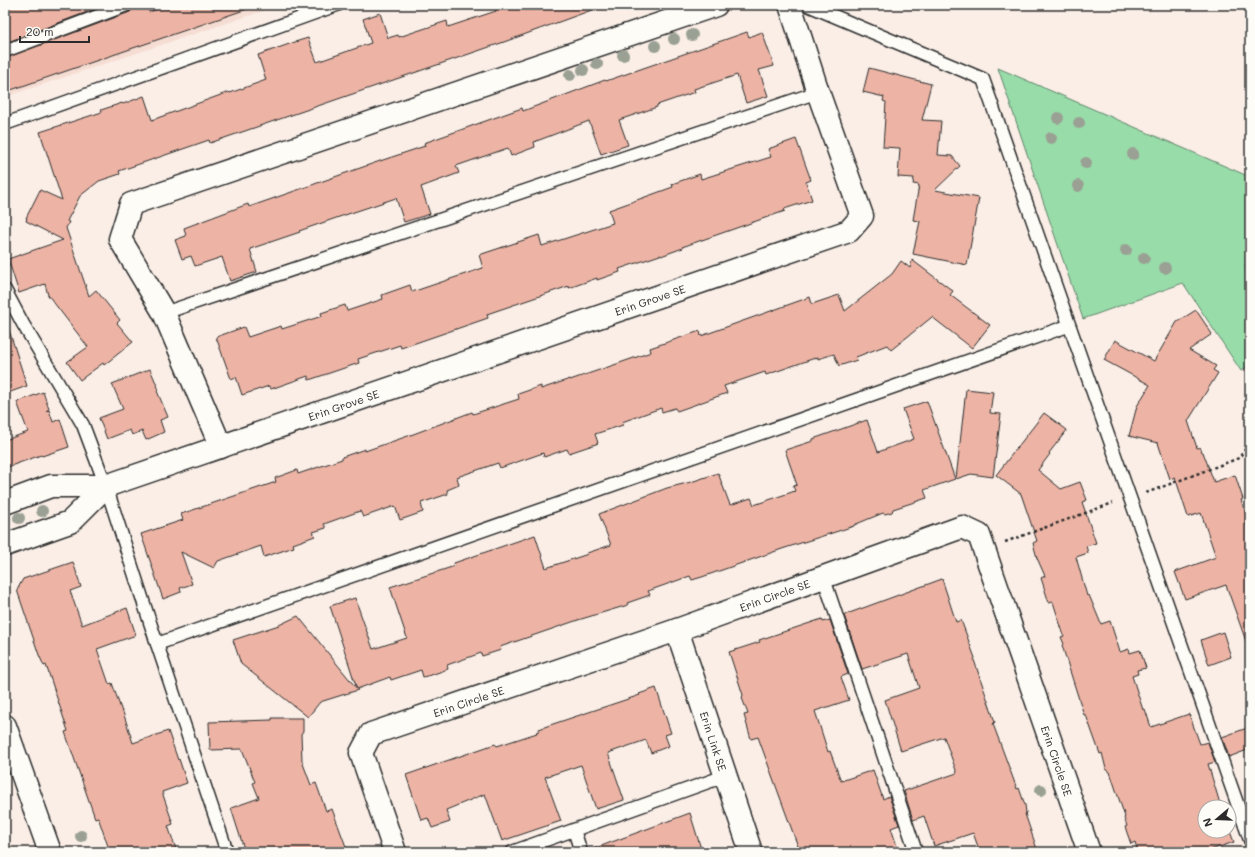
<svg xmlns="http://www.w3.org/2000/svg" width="1255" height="857" font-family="Mali,sans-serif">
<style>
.built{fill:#f6ddd3}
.green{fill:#98dca9;stroke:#62846a}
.building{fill:#edb4a5;stroke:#2b2b2b}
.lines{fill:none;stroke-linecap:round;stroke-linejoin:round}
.service-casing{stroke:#2b2b2b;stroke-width:15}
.minor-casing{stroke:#2b2b2b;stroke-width:25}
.tertiary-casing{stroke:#2b2b2b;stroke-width:25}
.path{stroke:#2b2b2b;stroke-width:2.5;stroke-dasharray:3 3;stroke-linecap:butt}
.service{stroke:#fdfcf7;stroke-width:12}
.minor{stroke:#fdfcf7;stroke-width:22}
.tertiary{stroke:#fdfcf7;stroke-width:22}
.tree{fill:#9aa094}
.labels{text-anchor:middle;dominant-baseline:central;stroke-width:3.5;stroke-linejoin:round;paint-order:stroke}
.street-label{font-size:11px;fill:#2b2b2b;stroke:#fdfcf7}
</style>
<rect width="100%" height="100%" fill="#faeee7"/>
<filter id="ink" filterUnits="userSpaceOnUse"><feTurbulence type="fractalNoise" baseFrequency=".025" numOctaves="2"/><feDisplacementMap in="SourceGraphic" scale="8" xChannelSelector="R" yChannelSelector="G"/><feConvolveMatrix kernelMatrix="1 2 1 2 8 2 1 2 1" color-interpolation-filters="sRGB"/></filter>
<g filter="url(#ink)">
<polygon class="built" points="5,5 281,5 5,97"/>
<polygon class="green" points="998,68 1250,177 1250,262 1245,264 1250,305 1250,365 1241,371 1183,283 1083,319"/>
<g class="building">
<polygon points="5,5 106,5 5,43"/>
<polygon points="134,5 148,5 149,12 170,5 249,5 250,8 5,92 5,58 130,12 133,9"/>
<polygon points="494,5 599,5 600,7 504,42 210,143 209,140 119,171 120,174 99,181 80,196 67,221 69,222 66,228 89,296 96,290 120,320 117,323 133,342 104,365 103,363 80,380 67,362 88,347 48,295 45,284 19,293 8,259 63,240 26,221 27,218 26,218 40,190 62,200 40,132 102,112 101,110 122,103 123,104 144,96 152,120 229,92 230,93 266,80 258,55 295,42 308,38 317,62 371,43 363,19 380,13 388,38 398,35 399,37 447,21 448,27 496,11"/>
<polygon points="747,32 749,37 762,32 774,66 759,70 768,96 746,103 737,75 694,89 695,92 657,105 657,107 619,120 628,145 601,154 589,121 534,142 535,147 511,156 508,148 456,166 459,173 421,187 430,214 404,222 396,198 342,216 299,231 300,232 250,249 257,272 230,281 222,257 195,266 191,256 182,259 175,240 186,236 184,228 248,204 249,207 383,160 425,146 424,143 522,108 523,111 605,80 606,81"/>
<polygon points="869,68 931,84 922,120 941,121 938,155 952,156 960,166 935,190 979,198 967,265 913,254 920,221 913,220 919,185 913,184 914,178 898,177 900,148 883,147 886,102 883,101 884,97 863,92"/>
<polygon points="796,139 811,180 806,182 812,200 784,209 785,211 682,247 683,248 661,256 660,255 619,269 620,272 597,280 597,278 569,288 569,286 487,314 488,318 401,348 400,345 358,359 359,363 309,380 308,376 271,389 269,386 242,395 236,377 231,379 216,337 244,327 248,337 281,326 282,329 322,316 321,313 345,305 347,311 383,299 382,295 410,285 412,292 483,268 479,255 539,235 542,246 613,223 609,210 673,187 672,184 700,174 701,179 771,157 768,149"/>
<polygon points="912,260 953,291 950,295 990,325 972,348 932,317 891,350 887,345 856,357 857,360 839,366 834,354 818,359 818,357 766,375 765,372 724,386 727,393 694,405 677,411 675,408 662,412 661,408 622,422 623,425 595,434 598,443 596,444 569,453 567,449 544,457 543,453 500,468 498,463 457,477 459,485 447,490 448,494 421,503 423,512 400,520 395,506 363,517 360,511 324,524 326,528 313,532 315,536 293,544 294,547 264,557 261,546 218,561 214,568 181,552 192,584 180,588 181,592 163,599 141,534 183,520 181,514 276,482 275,478 297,470 298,474 342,459 342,457 365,449 365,451 408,436 472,412 473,414 519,399 518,394 541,386 541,389 570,379 570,380 611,366 651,352 650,348 700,331 701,336 810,297 812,304 839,295 845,311 892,274 901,261 910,268"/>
<polygon points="1196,310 1212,334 1189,350 1216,366 1213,370 1218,373 1188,421 1197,448 1200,447 1202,452 1203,452 1214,482 1235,475 1243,499 1241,500 1249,522 1246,523 1250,535 1250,644 1247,644 1226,585 1185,599 1175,572 1216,557 1201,513 1188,517 1175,477 1170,479 1158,443 1129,436 1137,406 1150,385 1104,360 1115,340 1154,361 1177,322"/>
<polygon points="9,330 27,386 5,394 5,331"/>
<polygon points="150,369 159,390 157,391 168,417 160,420 164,432 146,440 142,431 132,435 130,430 107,439 99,418 123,409 112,384"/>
<polygon points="966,389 993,392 990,413 1001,414 993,477 971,474 956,479"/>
<polygon points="43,392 49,409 46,411 49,410 53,422 60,419 69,447 42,456 41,455 5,468 5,440 28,432 17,402"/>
<polygon points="927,401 955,479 924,490 927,498 893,509 892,512 885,514 883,513 854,525 854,526 782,549 702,577 692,580 690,576 648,591 650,595 627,603 628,605 578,620 500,647 501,650 482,656 481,653 447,665 448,669 431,675 423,677 421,670 391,680 390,677 357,689 330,606 355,598 373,649 407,638 390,587 455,566 454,563 535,535 546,568 588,554 587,553 611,545 599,514 667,488 691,482 718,473 730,505 751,498 754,505 795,491 793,486 797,485 785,450 813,441 813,439 867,420 878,452 914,439 903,409"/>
<polygon points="1044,413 1067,430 1049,453 1050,454 1038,470 1061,489 1080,482 1087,500 1082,502 1096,543 1086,546 1088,553 1076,557 1087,596 1089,595 1101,624 1110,621 1120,652 1129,649 1130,653 1140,650 1146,668 1137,670 1138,674 1132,676 1143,710 1145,709 1151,727 1189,714 1200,744 1208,742 1215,762 1208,764 1221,807 1205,807 1205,831 1229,831 1229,829 1234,842 1205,852 1138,852 1135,842 1131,844 1125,827 1127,826 1124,818 1125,817 1110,772 1106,769 1102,753 1100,754 1086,715 1084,715 1069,668 1062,645 1064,644 1061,637 1064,636 1053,602 1049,603 1041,578 1045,576 1037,558 1033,543 1037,541 1021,494 996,475"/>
<polygon points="73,562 81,587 70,591 82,625 127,608 136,635 97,649 109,684 112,683 122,712 123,712 133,743 168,731 178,760 179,759 187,783 162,792 173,824 168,826 177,852 110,852 98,817 95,818 65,732 68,731 46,665 44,666 39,655 17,590 23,579"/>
<polygon points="942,579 956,622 961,620 975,658 974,660 995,722 993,724 1017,789 1019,788 1025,805 1026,813 1025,814 1038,852 980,852 973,833 934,846 924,816 913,820 904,791 957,773 944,737 901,751 885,700 919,688 908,654 862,669 844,615"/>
<polygon points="298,616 358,690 320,702 308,717 241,664 233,640 279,625"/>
<polygon points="822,619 823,622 830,620 848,674 841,677 849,700 815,711 828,752 830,751 841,781 873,770 883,799 889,796 899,825 891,828 899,852 800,852 758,737 751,739 744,715 748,714 742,698 743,695 729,652 760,642 759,640"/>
<polygon points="1223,632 1231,657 1209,665 1201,640"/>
<polygon points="656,688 671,733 665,735 669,746 651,753 646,740 608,753 624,800 596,809 581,765 545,777 561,821 502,841 485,794 446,810 450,822 432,828 428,818 422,820 420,817 406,775 495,744 497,746 537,733 536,732 539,731 539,729 550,725 640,695 639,694"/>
<polygon points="272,718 303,718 303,731 301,734 302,761 311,785 316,783 326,811 332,809 348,852 245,852 231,808 259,798 253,783 255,782 242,749 210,750 209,722 272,720"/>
<polygon points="1250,727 1250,749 1229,757 1222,737"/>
<polygon points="690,813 702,852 594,852 593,849"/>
</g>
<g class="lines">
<defs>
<g id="service">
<polyline points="808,5 983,79 1250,840"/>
<polyline points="5,51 127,5"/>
<polyline points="5,124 337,5"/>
<polyline points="5,290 23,324 83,425 106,486 157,644 227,852"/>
<polyline points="164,313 818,92"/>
<polyline points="823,576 916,852"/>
<polyline points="157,644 1068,326"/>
<polyline points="574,830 581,852"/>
<polyline points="512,852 725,776"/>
</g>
<g id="minor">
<polyline points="221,447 164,313 120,239 131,204 716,5"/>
<path id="s1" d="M5 503 51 486H106L849 231 862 216 818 92 790 5"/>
<polyline points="5,545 70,522 106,486"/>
<path id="s2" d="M677 630 751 852"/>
<path id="s3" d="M395 852 361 753 371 734 677 630 962 527 979 535 1089 852"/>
</g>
<polyline id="tertiary" points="5,726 50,852"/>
</defs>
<use href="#service" class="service-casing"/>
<use href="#minor" class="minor-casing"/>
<use href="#tertiary" class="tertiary-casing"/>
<g class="path">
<polyline points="1146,493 1239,458 1250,442"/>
<polyline points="1005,542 1113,503"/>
</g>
<use href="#service" class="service"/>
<use href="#minor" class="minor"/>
<use href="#tertiary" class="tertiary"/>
</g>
<g class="tree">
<circle cx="692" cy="35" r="6"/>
<circle cx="674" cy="39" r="6"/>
<circle cx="655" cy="46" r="6"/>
<circle cx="623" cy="55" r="6"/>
<circle cx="597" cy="64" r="6"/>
<circle cx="583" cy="70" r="6"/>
<circle cx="570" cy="75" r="6"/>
<circle cx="1058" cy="118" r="6"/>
<circle cx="1079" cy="123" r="6"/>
<circle cx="1051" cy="138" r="6"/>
<circle cx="1133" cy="154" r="6"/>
<circle cx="1086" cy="163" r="6"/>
<circle cx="1078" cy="186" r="6"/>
<circle cx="1126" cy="250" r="6"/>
<circle cx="1144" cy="258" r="6"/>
<circle cx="1165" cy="268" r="6"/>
<circle cx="42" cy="511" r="6"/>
<circle cx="19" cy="518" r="6"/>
<circle cx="1041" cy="790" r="6"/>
<circle cx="81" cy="836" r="6"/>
</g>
</g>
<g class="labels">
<g class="street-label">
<text stroke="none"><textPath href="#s1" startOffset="679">Erin Grove SE</textPath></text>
<text stroke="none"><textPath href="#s1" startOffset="355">Erin Grove SE</textPath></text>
<text stroke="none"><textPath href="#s3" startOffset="553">Erin Circle SE</textPath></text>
<text stroke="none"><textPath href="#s3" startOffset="229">Erin Circle SE</textPath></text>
<text stroke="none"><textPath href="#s2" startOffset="117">Erin Link SE</textPath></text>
<text stroke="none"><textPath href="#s3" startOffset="1010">Erin Circle SE</textPath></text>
</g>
</g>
<rect width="1255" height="857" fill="none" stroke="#fdfcf7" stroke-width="20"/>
<rect x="10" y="10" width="1235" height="837" fill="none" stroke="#2b2b2b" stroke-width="1.5" filter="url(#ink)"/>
<g transform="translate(1217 819) rotate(251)"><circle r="19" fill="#fdfcf7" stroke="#a9a8a5"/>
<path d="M0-3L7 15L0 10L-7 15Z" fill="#2b2b2b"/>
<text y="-6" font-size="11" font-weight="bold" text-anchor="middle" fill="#2b2b2b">N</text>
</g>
<path d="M20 36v6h69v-6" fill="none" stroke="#2b2b2b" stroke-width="2"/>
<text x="26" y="36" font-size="12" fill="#2b2b2b" stroke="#fdfcf7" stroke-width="3" paint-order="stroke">20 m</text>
</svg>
